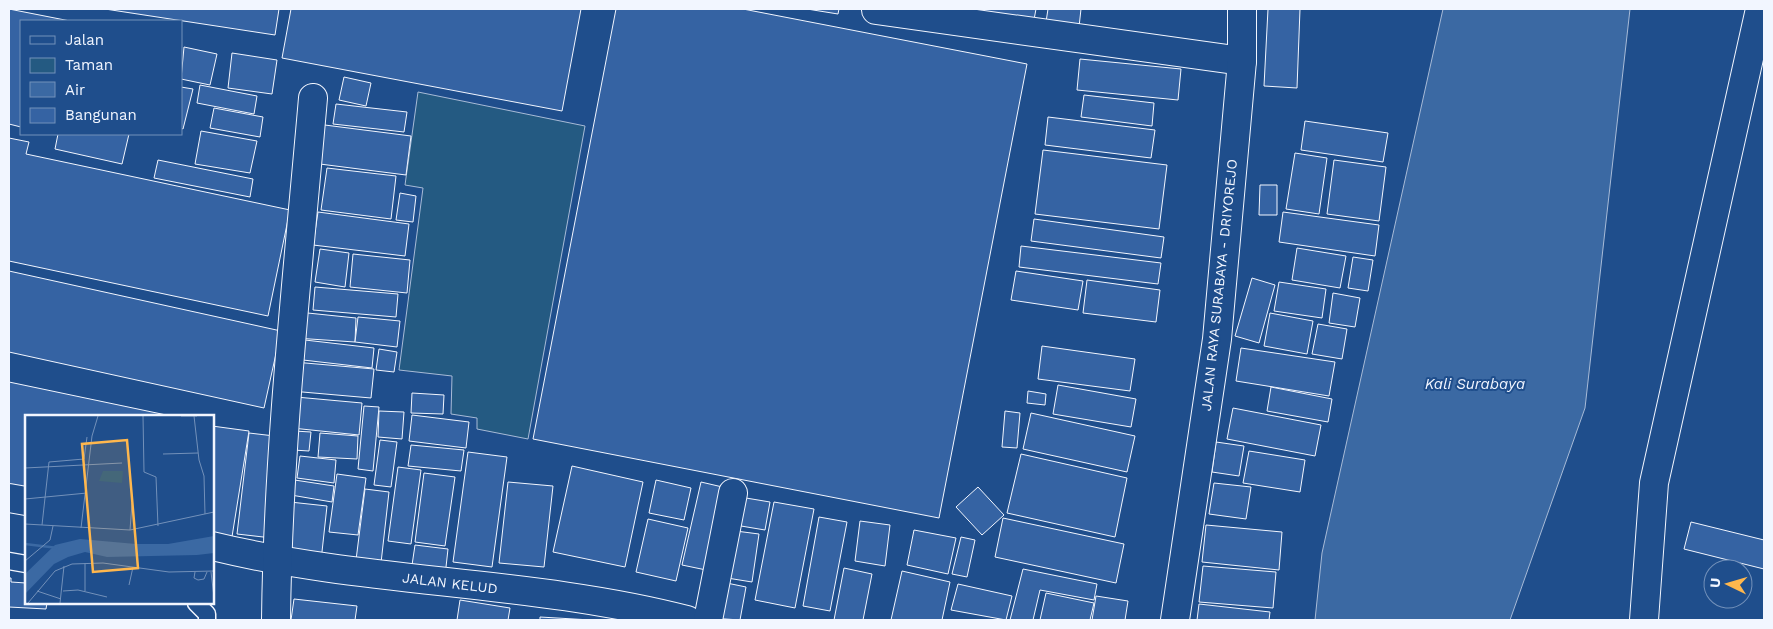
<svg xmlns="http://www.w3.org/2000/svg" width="1773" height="629" font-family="'Work Sans',sans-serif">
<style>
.green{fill:#245a82;stroke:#a8bbd7}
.water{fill:#3b69a3;stroke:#a8bbd7}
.building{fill:#3563a3;stroke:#f2f6ff}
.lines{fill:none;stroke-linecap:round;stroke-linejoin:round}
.lane-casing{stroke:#f2f6ff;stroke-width:19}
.street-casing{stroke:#f2f6ff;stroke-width:30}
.primary-casing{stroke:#f2f6ff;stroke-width:30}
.lane{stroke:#1f4e8c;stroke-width:16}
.street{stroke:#1f4e8c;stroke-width:28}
.primary{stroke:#1f4e8c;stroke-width:28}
.labels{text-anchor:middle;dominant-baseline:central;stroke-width:4;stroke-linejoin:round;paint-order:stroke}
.street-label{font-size:14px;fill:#f2f6ff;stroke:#1f4e8c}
.water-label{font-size:15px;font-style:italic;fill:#f2f6ff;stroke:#1f4e8c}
.inset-river{fill:none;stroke:#3b69a3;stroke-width:2.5}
.inset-road{fill:none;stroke:#7391ba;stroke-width:1}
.view{fill:#ffb74d;fill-opacity:0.15;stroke:#ffb74d;stroke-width:2.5}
.inset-edge{fill:none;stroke:#f2f6ff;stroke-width:2.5}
</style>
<rect width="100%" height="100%" fill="#1f4e8c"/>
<polygon class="green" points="418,92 585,126 528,439 477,429 477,418 451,414 452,376 399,370 423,188 405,185"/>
<polygon class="water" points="1443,9 1630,9 1585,408 1510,620 1315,620 1322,553"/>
<g class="building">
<polygon points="9,9 70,21 21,21 21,127 9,124"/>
<polygon points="105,9 279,9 275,35"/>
<polygon points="291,9 581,9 562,111 282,58"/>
<polygon points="616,9 743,9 1027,64 939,518 533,439"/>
<polygon points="807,9 839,9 838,14"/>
<polygon points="965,9 1036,9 1033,25"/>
<polygon points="1048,9 1081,9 1079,27 1046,22"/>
<polygon points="1268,9 1300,9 1297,88 1264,86"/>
<polygon points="184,47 217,54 210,85 181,79"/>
<polygon points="232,53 277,60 272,94 228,88"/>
<polygon points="1080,59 1181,69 1178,100 1077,90"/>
<polygon points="344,77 371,83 366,106 339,100"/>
<polygon points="200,85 257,96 254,114 197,103"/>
<polygon points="181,87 193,89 183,129 181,128"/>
<polygon points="1084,95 1154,103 1152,126 1081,117"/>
<polygon points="336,104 407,112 404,132 333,124"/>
<polygon points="214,108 263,117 260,137 210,128"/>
<polygon points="1048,117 1155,130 1151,158 1045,145"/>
<polygon points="1305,121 1388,133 1383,162 1301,150"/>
<polygon points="317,124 411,136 406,175 312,163"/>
<polygon points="201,131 257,141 250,173 195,164"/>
<polygon points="58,134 129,134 122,164 55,149"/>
<polygon points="9,138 29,142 26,154 290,210 268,316 9,261"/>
<polygon points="1043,150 1167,165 1159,229 1035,214"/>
<polygon points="1295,153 1327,158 1319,214 1286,209"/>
<polygon points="158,160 253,179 250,197 154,178"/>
<polygon points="1334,160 1386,167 1379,221 1327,214"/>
<polygon points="327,168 396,176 391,219 321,210"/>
<polygon points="1260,185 1277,185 1277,215 1259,215"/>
<polygon points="400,193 416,196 413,222 396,220"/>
<polygon points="318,212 409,224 405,256 313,245"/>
<polygon points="1283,212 1379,225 1375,256 1279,242"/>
<polygon points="1034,219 1164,237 1161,258 1031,241"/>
<polygon points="1021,246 1161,263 1158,284 1019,267"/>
<polygon points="1297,248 1346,256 1340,288 1292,280"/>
<polygon points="320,249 349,253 345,287 315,282"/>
<polygon points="353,254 410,260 407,293 350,287"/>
<polygon points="1353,257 1373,260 1368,291 1348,288"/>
<polygon points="9,271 281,331 264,408 9,352"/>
<polygon points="1016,271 1083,281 1078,310 1011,300"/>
<polygon points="1252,278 1275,285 1259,343 1235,336"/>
<polygon points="1087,280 1160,290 1156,322 1083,313"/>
<polygon points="1279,282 1326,289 1322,318 1274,311"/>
<polygon points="315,287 398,294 396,317 313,310"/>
<polygon points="1333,293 1360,298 1355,327 1329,323"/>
<polygon points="298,312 356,318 355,342 295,338"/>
<polygon points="1270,313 1313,321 1307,354 1264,346"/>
<polygon points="358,317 400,321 397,347 355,342"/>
<polygon points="1318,324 1347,329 1342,359 1312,354"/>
<polygon points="305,340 374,348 372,368 303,360"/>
<polygon points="1042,346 1135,359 1130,391 1038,379"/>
<polygon points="1241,348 1335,362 1329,396 1236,381"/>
<polygon points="379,349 397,352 394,372 376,370"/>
<polygon points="294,362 374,369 371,398 291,391"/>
<polygon points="9,382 171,416 26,416 26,495 9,491"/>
<polygon points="1058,385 1136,399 1131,427 1053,414"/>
<polygon points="1271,387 1332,399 1328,422 1267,411"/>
<polygon points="1028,391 1046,394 1045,405 1027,403"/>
<polygon points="412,393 444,395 443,414 411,413"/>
<polygon points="296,397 362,403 359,435 292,428"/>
<polygon points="364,406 379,407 373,471 358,469"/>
<polygon points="1233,408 1321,425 1315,456 1227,439"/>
<polygon points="379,411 404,412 402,439 378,437"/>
<polygon points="1005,411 1020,413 1017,448 1002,447"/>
<polygon points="1031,413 1135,436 1127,472 1023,449"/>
<polygon points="412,415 469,422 466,448 409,441"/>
<polygon points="212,426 249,431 231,543 212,540"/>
<polygon points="294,431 311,432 309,451 293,450"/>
<polygon points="249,433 283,437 272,538 237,534"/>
<polygon points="320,433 358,436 357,459 318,457"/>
<polygon points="380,440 397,442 391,487 374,485"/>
<polygon points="1216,442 1244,446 1239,476 1212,472"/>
<polygon points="411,445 464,450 461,471 408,466"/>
<polygon points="1249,451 1305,460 1300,492 1243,483"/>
<polygon points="468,452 507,457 492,567 453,562"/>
<polygon points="1021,454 1127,478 1115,537 1007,513"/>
<polygon points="300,456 336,460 334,483 297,478"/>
<polygon points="572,466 643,482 625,567 553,552"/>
<polygon points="398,467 421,470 411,544 388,541"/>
<polygon points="424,473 455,477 445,546 415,542"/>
<polygon points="337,474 366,478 358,535 329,532"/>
<polygon points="288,479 334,486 332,502 285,494"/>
<polygon points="656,480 691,488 684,520 649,513"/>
<polygon points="508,482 553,486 544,567 499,563"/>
<polygon points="701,482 731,489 711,571 682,565"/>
<polygon points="1214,483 1251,487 1246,519 1209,514"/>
<polygon points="978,487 1004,515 982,535 956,507"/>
<polygon points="365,489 389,492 381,563 356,560"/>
<polygon points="734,496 770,502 765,530 729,524"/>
<polygon points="290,502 327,506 321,561 284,557"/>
<polygon points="774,502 814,509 795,608 755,600"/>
<polygon points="819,517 847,522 830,611 803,606"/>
<polygon points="1003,518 1124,544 1116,583 995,557"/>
<polygon points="648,519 688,528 676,581 636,572"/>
<polygon points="860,521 890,525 885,566 855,561"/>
<polygon points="1691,522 1764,540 1764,569 1684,549"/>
<polygon points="1206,525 1282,532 1279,570 1202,562"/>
<polygon points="728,530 759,534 752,582 721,577"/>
<polygon points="914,530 956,538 948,574 907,565"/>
<polygon points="961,537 975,540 967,577 952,574"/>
<polygon points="415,545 448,549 445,576 411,572"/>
<polygon points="1203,566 1276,572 1273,608 1199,602"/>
<polygon points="844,568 872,574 863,620 834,620"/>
<polygon points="1023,569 1097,584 1094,600 1040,590 1033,620 1010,620"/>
<polygon points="902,571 950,582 942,620 891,620"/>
<polygon points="9,578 11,578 11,582 26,583 26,603 47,603 46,609 9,607 9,611"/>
<polygon points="717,581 746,587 740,620 711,618"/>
<polygon points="958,584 1012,596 1006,620 951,610"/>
<polygon points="1046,593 1094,603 1090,620 1040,620"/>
<polygon points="1096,596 1128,601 1125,620 1092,620"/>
<polygon points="294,599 357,606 355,620 291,620"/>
<polygon points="460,600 510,608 508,620 457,620"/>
<polygon points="1199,604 1270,612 1269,620 1197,620"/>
<polygon points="540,617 591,620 540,620"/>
</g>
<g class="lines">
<defs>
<g id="lane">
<polyline points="9,561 26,564"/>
<polyline points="196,603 207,614 207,620"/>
</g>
<g id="street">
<polyline points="876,10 1242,61"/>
<polyline points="9,498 26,501"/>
<path d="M212 546C368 584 532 580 687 620"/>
<path d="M276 620C278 446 298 272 313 98"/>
<polyline points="708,620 733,493"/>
<polyline points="1644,620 1654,483 1760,9"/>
</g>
<polyline id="primary" points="1175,620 1217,339 1242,61 1242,9"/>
</defs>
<use href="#lane" class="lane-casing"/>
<use href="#street" class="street-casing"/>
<use href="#primary" class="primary-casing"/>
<use href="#lane" class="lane"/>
<use href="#street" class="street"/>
<use href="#primary" class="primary"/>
</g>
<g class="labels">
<g class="street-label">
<text transform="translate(1219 285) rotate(-84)">JALAN RAYA SURABAYA - DRIYOREJO</text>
<text transform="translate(450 583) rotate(7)">JALAN KELUD</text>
</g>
<g class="water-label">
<text x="1475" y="384">Kali Surabaya</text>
</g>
</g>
<g transform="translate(25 415)">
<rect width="189" height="189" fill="#1f4e8c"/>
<path d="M78 56H98L97 68 74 66Z" fill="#245a82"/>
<path d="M189 121V138L172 140 82 142 60 137 43 142 29 149 0 179V159L30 130 55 124 111 129H143Z" fill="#3b69a3"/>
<path class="inset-river" d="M0 129 33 133"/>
<path class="inset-road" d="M118 1 119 57 131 62 133 111M156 1H172M169 1 174 45 179 61 180 99M138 39 173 38M0 53 97 48M0 84 62 78M0 109 105 115 189 97M17 110 24 47 59 44 62 22M56 113 67 21 73 1M105 115 107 88M0 146 25 125 28 111M170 157 169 163 173 165 179 164 182 157M186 157 189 182M104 170 108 152M12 176 36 184M38 176 53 175 82 182M60 176V148M3 188 30 156 47 149 78 148 144 157 189 156M35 188 39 151"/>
<path class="view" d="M102 25 113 153 68 157 57 29Z"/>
<rect width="189" height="189" class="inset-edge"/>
</g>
<rect width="1773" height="629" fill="none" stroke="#f2f6ff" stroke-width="20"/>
<rect x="20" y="20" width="162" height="115" fill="#1f4e8c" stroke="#7391ba"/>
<rect x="30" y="36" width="25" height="8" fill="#1f4e8c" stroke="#7391ba"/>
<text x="65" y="45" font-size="15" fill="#f2f6ff">Jalan</text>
<rect x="30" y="58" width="25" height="15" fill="#245a82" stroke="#7391ba"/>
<text x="65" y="70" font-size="15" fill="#f2f6ff">Taman</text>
<rect x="30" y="82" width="25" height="15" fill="#3b69a3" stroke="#7391ba"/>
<text x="65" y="95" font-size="15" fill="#f2f6ff">Air</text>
<rect x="30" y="108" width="25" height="15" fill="#3563a3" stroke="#7391ba"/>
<text x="65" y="120" font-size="15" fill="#f2f6ff">Bangunan</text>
<g transform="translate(1728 584) rotate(275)"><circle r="24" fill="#1f4e8c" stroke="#7391ba"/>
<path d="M0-4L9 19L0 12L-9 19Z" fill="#ffb74d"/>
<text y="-8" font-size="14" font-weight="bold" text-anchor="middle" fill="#f2f6ff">U</text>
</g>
</svg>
